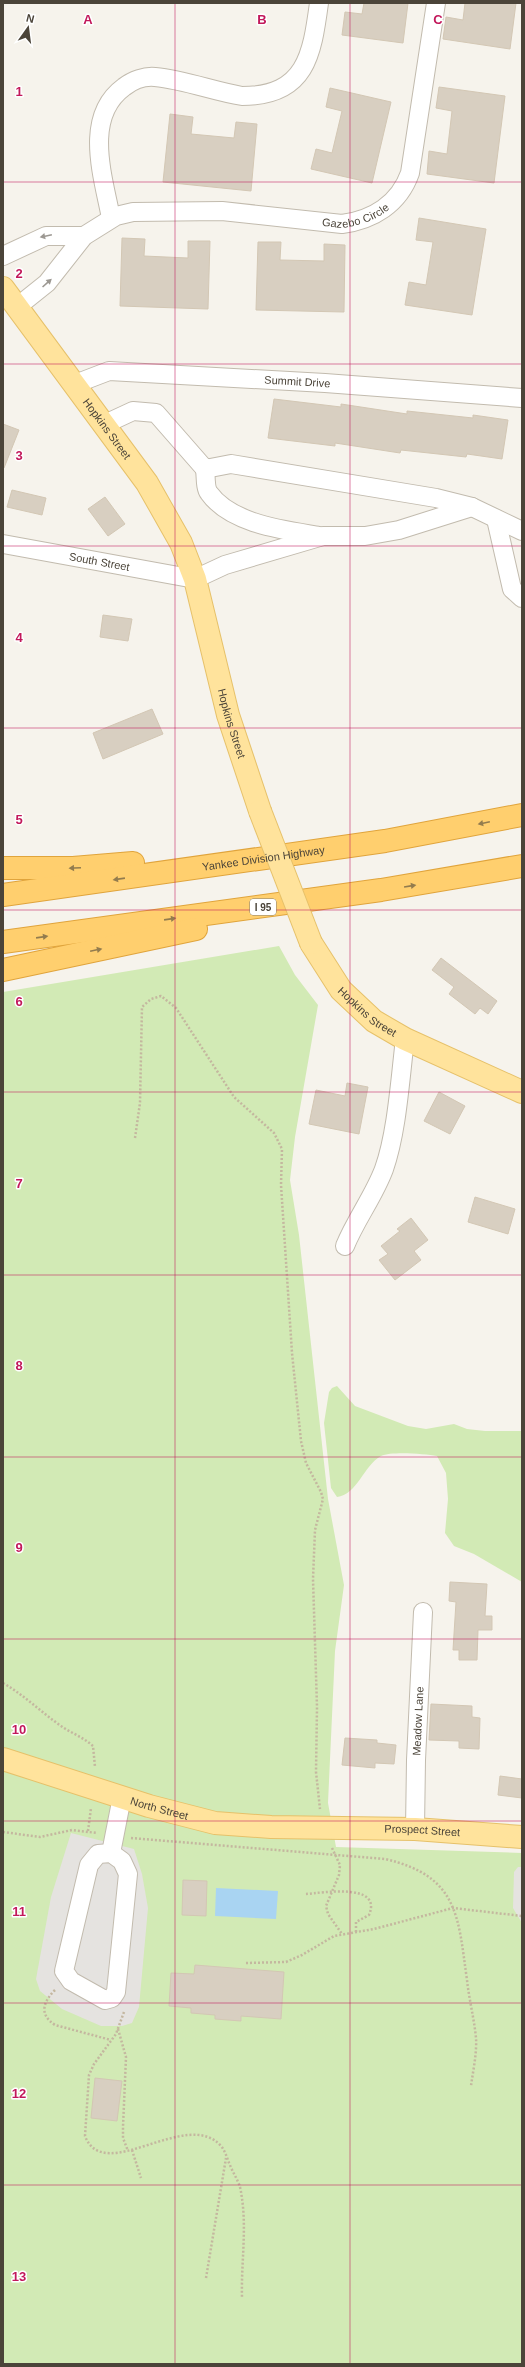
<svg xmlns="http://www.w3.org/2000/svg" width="525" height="2367" font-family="Arial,sans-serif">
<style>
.green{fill:#d2eab5}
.parking{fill:#e5e3e0}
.water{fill:#a9d4f2}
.building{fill:#d8cfc1;stroke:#d3c7b4}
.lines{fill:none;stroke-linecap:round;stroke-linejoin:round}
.minor-casing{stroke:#c2bbae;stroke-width:20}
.major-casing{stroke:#e6c16a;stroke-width:24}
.highway-casing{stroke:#e0a43c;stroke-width:24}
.path{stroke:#c4b79f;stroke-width:2.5;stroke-dasharray:2 2;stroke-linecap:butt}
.minor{stroke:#fff;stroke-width:18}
.major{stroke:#ffe39c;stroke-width:22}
.highway{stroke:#ffcf6e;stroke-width:22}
.major-bridge-casing{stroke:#e6c16a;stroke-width:24;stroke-linecap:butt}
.major-bridge{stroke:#ffe39c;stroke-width:22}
.oneway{fill:#9c9892}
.oneway2{fill:#937c4e}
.grid{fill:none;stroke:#c2185b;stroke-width:1;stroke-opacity:0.55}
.labels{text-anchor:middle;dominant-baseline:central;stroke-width:3;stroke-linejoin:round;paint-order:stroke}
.shield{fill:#fff;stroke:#817c74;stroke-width:1}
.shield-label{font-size:10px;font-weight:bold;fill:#4b4439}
.street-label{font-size:11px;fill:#4b4439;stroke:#fff}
.grid-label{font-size:13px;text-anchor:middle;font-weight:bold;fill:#c2185b;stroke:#fff;stroke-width:3;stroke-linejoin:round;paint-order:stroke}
</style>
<rect width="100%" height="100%" fill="#f6f3ec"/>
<g class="green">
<polygon points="279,946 295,975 318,1005 295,1137 290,1180 299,1235 328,1499 344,1585 335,1651 328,1803 336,1847 522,1853 522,2364 3,2364 3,992"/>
<path d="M337 1386 355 1406 408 1426 426 1429 454 1424 467 1429 485 1431H522V1582L474 1554 454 1546 445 1533 448 1499 446 1473 437 1456C425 1454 392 1451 381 1456 364 1465 357 1495 337 1497L331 1488 324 1423 329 1392 332 1388Z"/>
</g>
<g class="parking">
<polygon points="71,1833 134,1849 142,1874 148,1908 139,2007 132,2023 122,2026 101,2026 62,2009 40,1991 36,1979 51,1897"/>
<polygon points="518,1867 522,1867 522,1923 513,1908 514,1872"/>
</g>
<polygon class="water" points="216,1888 278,1891 276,1919 215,1916"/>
<g class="building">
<polygon points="364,3 408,3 403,43 342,35 345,12 362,14"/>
<polygon points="465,3 516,3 510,49 443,39 446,17 463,20"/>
<polygon points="439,87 505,96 494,183 427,174 429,151 447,154 452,111 436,108"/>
<polygon points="330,88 391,102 372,183 311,169 316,149 332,153 342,111 326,107"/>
<polygon points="170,114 193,117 191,134 234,138 236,122 257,124 251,191 163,182"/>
<polygon points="419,218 486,229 472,315 405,305 409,282 426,285 433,242 416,240"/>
<polygon points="122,238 145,239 144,256 188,258 188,241 210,241 208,309 120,306"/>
<polygon points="258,242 281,242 280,260 324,261 324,244 345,245 344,312 256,310"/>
<polygon points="274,399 341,407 341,404 407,414 407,411 473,418 473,415 508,420 502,459 467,454 466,457 401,450 400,453 335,443 335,446 268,438"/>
<polygon points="3,424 19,430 4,468 3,468"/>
<polygon points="12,490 46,498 42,515 7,507"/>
<polygon points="105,497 125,524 108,536 88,509"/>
<polygon points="103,615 132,619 128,641 100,637"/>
<polygon points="152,709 163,734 103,759 93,733"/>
<polygon points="441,958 497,1001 488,1014 480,1008 475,1014 449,994 454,987 432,970"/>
<polygon points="347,1083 368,1087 359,1134 309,1124 316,1090 345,1096"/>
<polygon points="439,1092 465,1106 450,1134 424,1121"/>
<polygon points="475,1197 515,1209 508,1234 468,1222"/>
<polygon points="411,1218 428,1240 414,1251 421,1260 395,1280 379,1260 388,1254 381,1246 400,1231 397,1229"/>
<polygon points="450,1582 487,1584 485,1616 492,1616 492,1630 478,1630 477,1660 459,1660 459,1650 453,1650 456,1602 449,1601"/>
<polygon points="431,1704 472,1706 472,1717 480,1718 479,1749 459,1748 459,1741 429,1740"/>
<polygon points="345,1738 377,1740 377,1743 396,1745 394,1764 375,1763 375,1768 342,1765"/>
<polygon points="500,1776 522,1779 522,1798 498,1795"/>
<polygon points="183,1880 207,1881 206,1916 182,1915"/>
<polygon points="195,1965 284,1972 281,2019 241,2016 241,2021 215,2019 215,2015 191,2013 191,2008 169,2006 171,1973 194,1974"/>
<polygon points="95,2078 122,2081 117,2121 91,2118"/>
</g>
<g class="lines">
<defs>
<g id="minor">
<path d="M111 218C103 176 83 117 124 87 133 80 145 76 155 77 185 80 213 91 242 96 306 96 312 55 319 3"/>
<polyline points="3,256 46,236 84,236"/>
<path id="s1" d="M17 307 47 283 84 236 116 216 133 212 222 211 342 224C373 220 399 204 410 173L436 3"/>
<path id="s2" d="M75 384 109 371 325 383 522 398"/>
<polyline points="105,424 133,411 156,413 205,469 231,464 436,498 472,507 522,531"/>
<path d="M205 469C206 476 205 488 209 493 231 524 284 530 319 536"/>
<polyline points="496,519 512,589 522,598"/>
<path id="s3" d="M3 544 195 579 225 565 323 536H365L399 530 472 507"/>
<path d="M345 1246C356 1219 374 1196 384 1169 397 1132 400 1080 405 1039"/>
<path id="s4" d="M415 1829 416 1760 423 1612"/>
<polygon points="111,1853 122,1861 128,1874 116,1992 112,1998 105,2000 71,1981 64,1971 89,1865 98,1854"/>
<polyline points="111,1853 122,1797"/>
</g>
<g id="major">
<path id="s5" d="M3 288 147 483 181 543 195 579 228 715 260 811"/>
<path id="s6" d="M311 943 341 990 374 1021 405 1039 522 1092"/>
<path id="s7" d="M3 1759 149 1806 215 1823 271 1827 415 1829 522 1837"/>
</g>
<g id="highway">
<polyline points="3,868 73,868 133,863"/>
<path id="s8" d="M3 895 385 841 522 815"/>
<polyline points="3,942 381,890 522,866"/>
<polyline points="3,970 196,929"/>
</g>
</defs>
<use href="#minor" class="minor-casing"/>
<use href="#major" class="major-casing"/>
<use href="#highway" class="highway-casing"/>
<g class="path">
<polyline points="135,1138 140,1103 142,1007 151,999 161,996 176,1008 234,1097 274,1133 282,1149 281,1185 292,1353 301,1441 306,1463 321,1492 323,1499 315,1530 313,1579 317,1707 316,1772 320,1809"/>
<path d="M3 1683C24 1695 41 1712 61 1726 71 1733 83 1737 93 1746L95 1767"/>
<polyline points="88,1831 91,1808"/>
<polyline points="3,1832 40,1837 72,1830 97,1833"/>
<path d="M131 1838 385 1859C459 1876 458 1917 467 1980 469 1999 474 2018 476 2038 477 2053 473 2071 471 2086"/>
<polyline points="332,1848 340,1865 339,1875 326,1906 328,1914 342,1934"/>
<path d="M306 1894C321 1893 383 1882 369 1915L356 1922V1932"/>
<polyline points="246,1963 286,1962 302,1955 334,1936 374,1929 453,1908 522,1916"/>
<path d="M55 1990C44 2001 38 2014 55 2025L111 2040"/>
<path d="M124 2012 116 2034 94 2064 89 2075 85 2136C104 2186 187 2107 221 2146 226 2152 227 2159 230 2165 233 2173 238 2180 240 2187 248 2224 241 2260 242 2297"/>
<polyline points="118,2029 126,2057 123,2127 123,2138 128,2151"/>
<polyline points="132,2150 141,2178"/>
<polyline points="206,2278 226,2158"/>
</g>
<use href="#minor" class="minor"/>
<use href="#major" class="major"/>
<use href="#highway" class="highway"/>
<defs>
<polyline id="major-bridge" points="260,811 311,943"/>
</defs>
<use href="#major-bridge" class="major-bridge-casing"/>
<use href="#major-bridge" class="major-bridge"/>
</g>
<defs><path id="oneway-solid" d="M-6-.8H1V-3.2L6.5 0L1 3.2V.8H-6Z"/></defs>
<g class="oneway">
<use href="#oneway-solid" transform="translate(46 236) rotate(168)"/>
<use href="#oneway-solid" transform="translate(47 283) rotate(-42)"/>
</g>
<g class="oneway2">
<use href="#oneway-solid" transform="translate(484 823) rotate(168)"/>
<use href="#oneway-solid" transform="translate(75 868) rotate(177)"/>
<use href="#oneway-solid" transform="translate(119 879) rotate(172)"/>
<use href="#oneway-solid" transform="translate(410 886) rotate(-9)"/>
<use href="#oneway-solid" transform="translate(170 919) rotate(-8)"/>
<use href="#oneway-solid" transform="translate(42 937) rotate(-8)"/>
<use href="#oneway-solid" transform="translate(96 950) rotate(-12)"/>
</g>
<path class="grid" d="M175 3V2364M350 3V2364M3 182H522M3 364H522M3 546H522M3 728H522M3 910H522M3 1092H522M3 1275H522M3 1457H522M3 1639H522M3 1821H522M3 2003H522M3 2185H522"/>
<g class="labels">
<rect class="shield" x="250" y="899" width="26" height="16" rx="3"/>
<g class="shield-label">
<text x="263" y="907">I 95</text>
</g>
<g class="street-label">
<text stroke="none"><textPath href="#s1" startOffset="378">Gazebo Circle</textPath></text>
<text stroke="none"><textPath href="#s2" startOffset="225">Summit Drive</textPath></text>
<text stroke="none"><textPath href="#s5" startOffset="175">Hopkins Street</textPath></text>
<text stroke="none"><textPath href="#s3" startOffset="98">South Street</textPath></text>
<text stroke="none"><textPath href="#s5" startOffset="499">Hopkins Street</textPath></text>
<text stroke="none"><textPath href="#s8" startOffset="263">Yankee Division Highway</textPath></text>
<text stroke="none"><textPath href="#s6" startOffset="90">Hopkins Street</textPath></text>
<text stroke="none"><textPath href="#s4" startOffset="108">Meadow Lane</textPath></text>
<text stroke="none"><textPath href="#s7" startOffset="164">North Street</textPath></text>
<text stroke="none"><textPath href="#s7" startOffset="429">Prospect Street</textPath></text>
</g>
</g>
<g class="grid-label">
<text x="88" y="24">A</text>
<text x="262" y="24">B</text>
<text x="438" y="24">C</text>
<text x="19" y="96">1</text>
<text x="19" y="278">2</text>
<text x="19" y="460">3</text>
<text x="19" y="642">4</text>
<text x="19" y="824">5</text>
<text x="19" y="1006">6</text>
<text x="19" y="1188">7</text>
<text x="19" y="1370">8</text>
<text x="19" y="1552">9</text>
<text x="19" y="1734">10</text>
<text x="19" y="1916">11</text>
<text x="19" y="2098">12</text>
<text x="19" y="2281">13</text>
</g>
<rect width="525" height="2367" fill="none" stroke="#4b4439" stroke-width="8"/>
<g transform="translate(28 28) rotate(14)" stroke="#ffffff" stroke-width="3" paint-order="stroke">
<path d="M0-3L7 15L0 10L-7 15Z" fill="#4b4439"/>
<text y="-6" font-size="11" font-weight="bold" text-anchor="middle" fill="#4b4439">N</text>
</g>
</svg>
